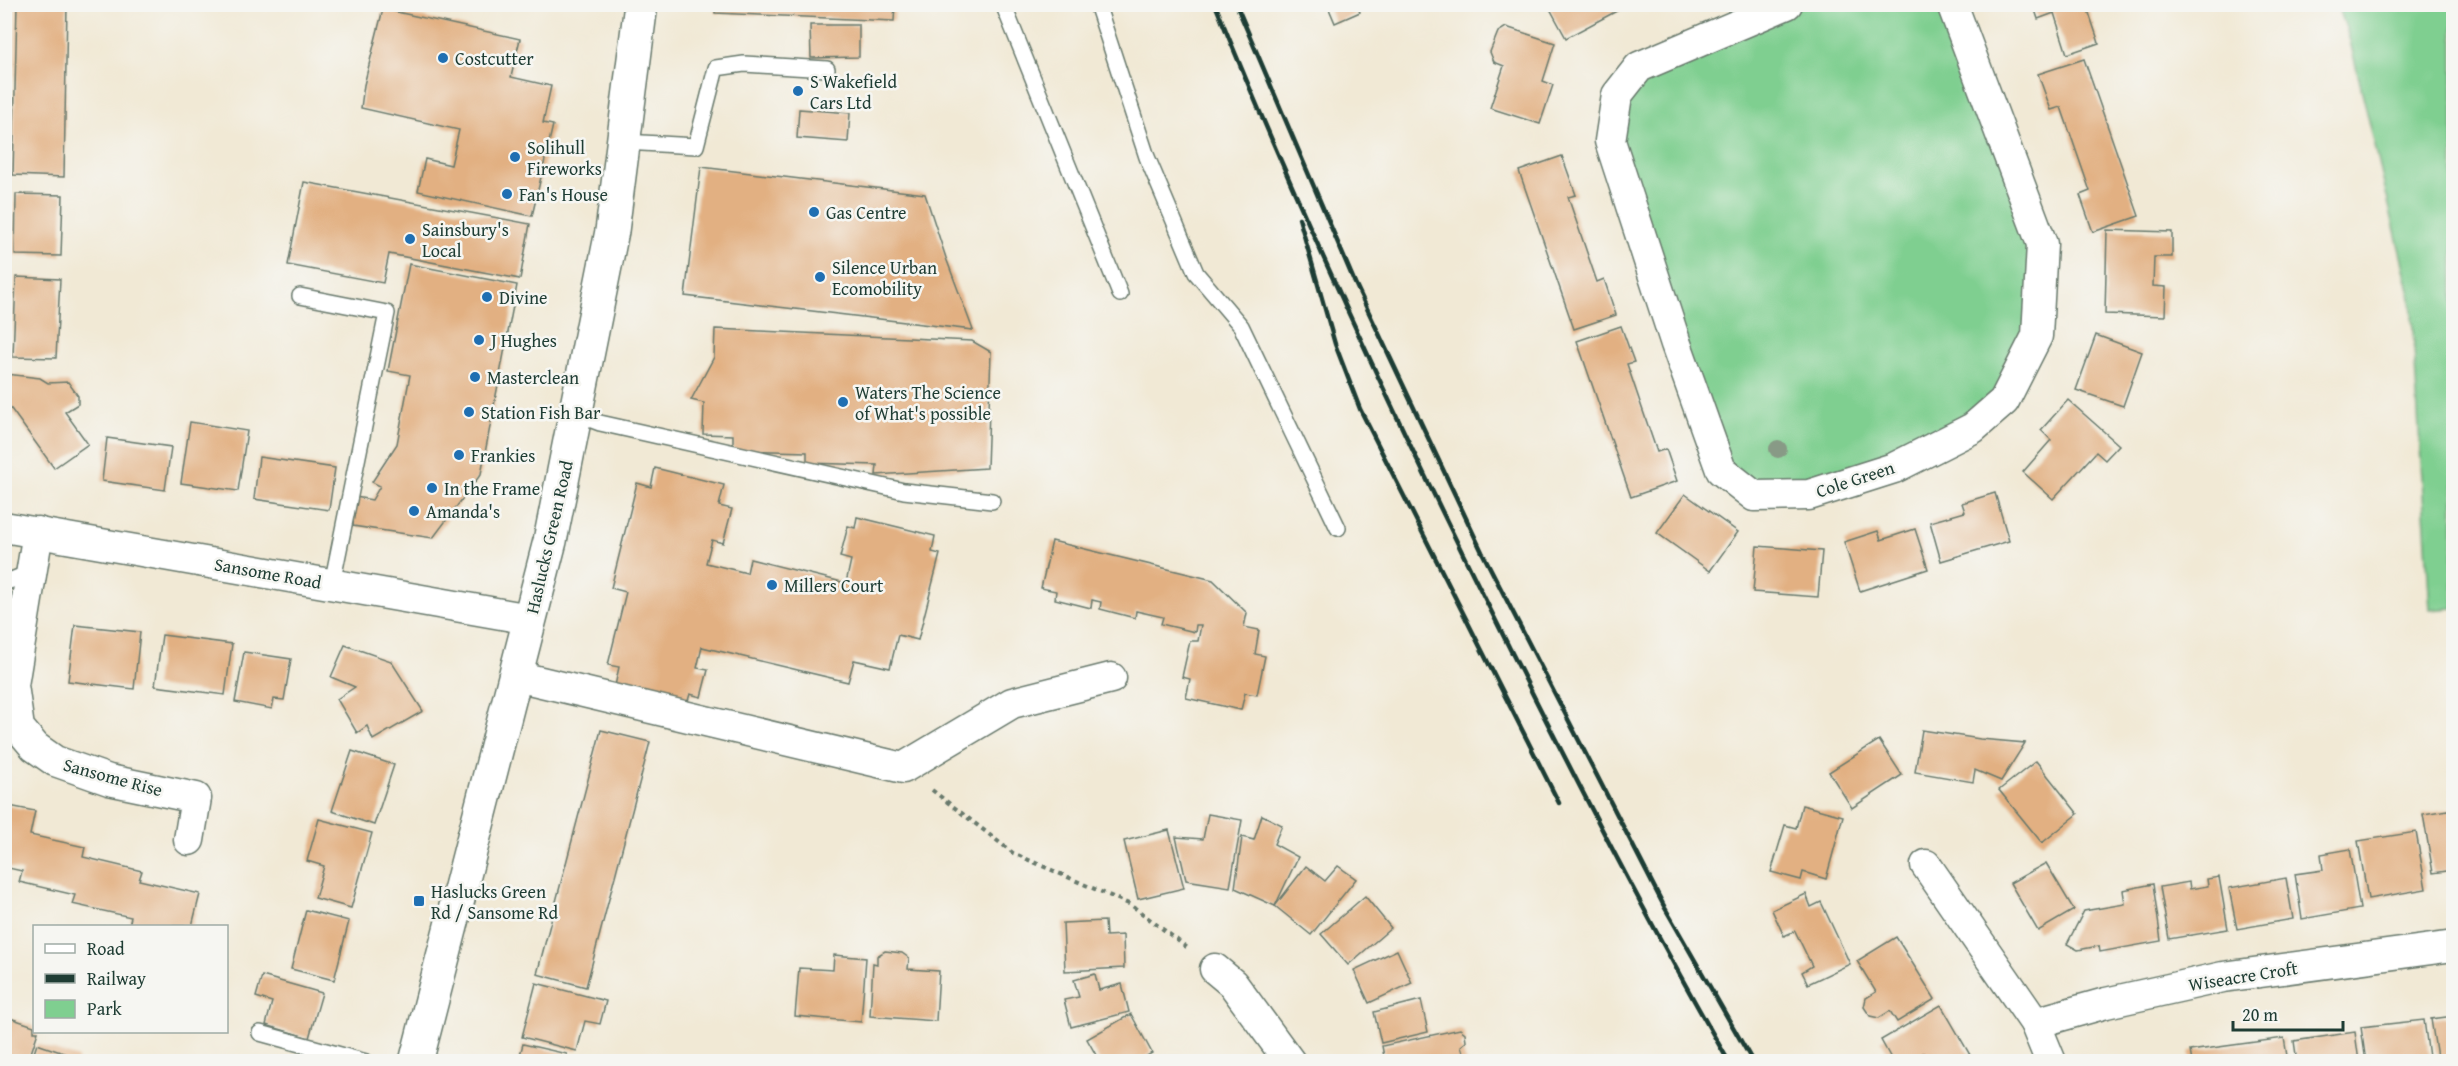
<svg xmlns="http://www.w3.org/2000/svg" width="2458" height="1066" font-family="'Gentium Book Plus',serif">
<style>
.green{fill:#7fcf90;stroke:#4f8662;stroke-width:1.5}
.building{fill:#e2b082}
.lines{fill:none;stroke-linecap:round;stroke-linejoin:round}
.service-casing{stroke:#68796c;stroke-width:18}
.minor-casing{stroke:#68796c;stroke-width:33}
.tertiary-casing{stroke:#68796c;stroke-width:36}
.path{stroke:#68796c;stroke-width:4;stroke-dasharray:4.5 4.5;stroke-linecap:butt}
.service{stroke:#fff;stroke-width:15}
.minor{stroke:#fff;stroke-width:30}
.tertiary{stroke:#fff;stroke-width:33}
.rail{stroke:#1f3d34;stroke-width:4.5}
.tree{fill:#889a86}
.poi-dot{fill:#1f6fb2;stroke:#f6f6f2;stroke-width:2}
.labels{text-anchor:middle;dominant-baseline:central;stroke-width:5;stroke-linejoin:round;paint-order:stroke}
.poi-label{font-size:18px;fill:#1f3d34;stroke:#f6f6f2;text-anchor:start}
.street-label{font-size:18px;fill:#1f3d34;stroke:#f6f6f2}
</style>
<rect width="100%" height="100%" fill="#f6f6f2"/>
<filter id="ink" filterUnits="userSpaceOnUse"><feTurbulence type="fractalNoise" baseFrequency=".0167" numOctaves="2"/><feDisplacementMap in="SourceGraphic" scale="12" xChannelSelector="R" yChannelSelector="G"/><feConvolveMatrix kernelMatrix="1 2 1 2 8 2 1 2 1" color-interpolation-filters="sRGB"/></filter>
<filter id="wash" filterUnits="userSpaceOnUse"><feTurbulence type="fractalNoise" baseFrequency=".008" numOctaves="4" result="noise"/><feDisplacementMap in="SourceGraphic" scale="24" xChannelSelector="R" yChannelSelector="G"/><feGaussianBlur stdDeviation="1.35" result="paint"/><feColorMatrix in="noise" values="0 0 0 0 0 0 0 0 0 0 0 0 0 0 0 0 0 1.4 0 .05"/><feComposite in="paint" operator="in"/></filter>
<g filter="url(#wash)">
<rect width="100%" height="100%" fill="#f1e9d5"/>
<g class="green">
<polygon points="1801,5 1952,5 2042,244 2037,336 2004,401 1894,468 1754,496 1721,470 1610,141 1617,95"/>
<polygon points="2338,5 2453,5 2453,608 2430,610 2411,298 2350,41"/>
</g>
<g id="blocks">
<g class="building">
<polygon points="17,4 67,4 64,177 13,175"/>
<polygon points="715,4 895,4 894,21 715,13"/>
<polygon points="1327,4 1357,4 1360,12 1335,23"/>
<polygon points="2033,4 2086,4 2099,43 2067,54 2054,13 2038,19"/>
<polygon points="1548,5 1628,5 1566,38"/>
<polygon points="383,9 520,39 511,77 551,86 543,123 553,125 532,216 418,191 425,159 451,165 459,130 361,108 364,85"/>
<polygon points="810,25 859,25 859,57 811,58"/>
<polygon points="1506,27 1555,43 1543,81 1553,85 1540,124 1490,108 1504,66 1494,62 1490,52 1498,32"/>
<polygon points="2084,59 2139,216 2093,232 2080,195 2090,191 2061,107 2051,110 2038,74"/>
<polygon points="799,109 850,113 848,142 797,138"/>
<polygon points="1562,156 1576,195 1568,197 1597,282 1604,279 1616,315 1574,329 1519,171"/>
<polygon points="701,167 925,194 946,258 973,330 685,296"/>
<polygon points="304,182 530,224 520,279 389,254 383,283 288,265"/>
<polygon points="16,194 63,195 61,256 15,255"/>
<polygon points="2107,230 2172,232 2172,257 2154,257 2153,286 2166,287 2165,316 2105,314"/>
<polygon points="409,264 517,285 481,474 433,538 353,526 355,497 372,500 380,486 372,482 397,444 410,375 388,371"/>
<polygon points="16,277 60,279 56,358 13,357"/>
<polygon points="1621,326 1634,362 1627,364 1657,452 1666,449 1677,481 1631,497 1577,341"/>
<polygon points="715,329 972,341 991,352 987,468 876,475 877,465 807,463 807,452 733,450 733,435 703,434 704,403 691,400 714,357"/>
<polygon points="2096,335 2142,352 2123,406 2076,390"/>
<polygon points="6,374 40,378 48,383 68,382 78,396 78,404 65,412 88,444 54,468 6,402"/>
<polygon points="2068,400 2119,445 2105,460 2096,452 2053,499 2023,472 2051,440 2041,430"/>
<polygon points="190,422 247,431 238,491 181,483"/>
<polygon points="107,438 171,447 165,490 102,481"/>
<polygon points="259,457 335,468 329,510 254,499"/>
<polygon points="655,468 724,485 719,506 732,509 723,543 712,540 706,563 747,573 750,559 846,583 851,560 840,557 848,526 855,528 857,517 935,536 932,552 940,554 918,640 898,635 890,668 854,660 848,682 702,647 697,668 708,670 701,697 690,694 687,704 615,686 619,667 608,665 626,592 611,588 637,483 651,487"/>
<polygon points="1995,493 2009,541 1941,561 1930,522 1965,512 1962,503"/>
<polygon points="1685,494 1738,532 1710,571 1657,533"/>
<polygon points="1915,529 1928,569 1860,591 1844,542 1878,531 1881,540"/>
<polygon points="1052,541 1213,580 1247,613 1244,627 1259,630 1255,654 1265,656 1257,695 1245,693 1241,710 1186,698 1190,679 1182,677 1190,641 1198,641 1201,625 1196,625 1195,632 1161,624 1163,617 1136,611 1135,618 1100,609 1101,602 1092,600 1091,608 1055,599 1056,591 1041,588"/>
<polygon points="1757,546 1822,551 1818,597 1753,592"/>
<polygon points="75,625 140,632 134,689 68,681"/>
<polygon points="162,635 232,644 225,695 155,686"/>
<polygon points="345,645 391,661 423,711 373,740 367,726 357,733 337,699 355,687 331,677"/>
<polygon points="244,652 291,659 284,700 274,699 272,709 235,702"/>
<polygon points="601,730 650,742 586,987 537,974"/>
<polygon points="1922,730 1980,739 2025,743 2001,781 1975,770 1973,782 1915,772"/>
<polygon points="1879,740 1902,775 1852,808 1829,772"/>
<polygon points="352,751 394,765 374,825 332,811"/>
<polygon points="2036,761 2078,814 2042,843 1999,790"/>
<polygon points="4,805 35,811 30,835 85,847 83,857 142,871 139,880 200,894 192,926 129,926 131,917 72,904 75,895 19,882 22,871 4,867"/>
<polygon points="1802,805 1843,816 1826,879 1803,872 1801,880 1771,872 1785,825 1796,828"/>
<polygon points="2454,809 2454,870 2433,873 2423,814"/>
<polygon points="1208,814 1242,820 1230,887 1186,880 1176,837 1203,839"/>
<polygon points="1262,815 1282,825 1274,844 1298,857 1275,906 1235,888 1242,837 1254,840"/>
<polygon points="319,819 372,833 351,908 315,898 324,866 307,861"/>
<polygon points="1169,830 1184,888 1138,899 1124,841"/>
<polygon points="2416,832 2426,889 2368,899 2358,841"/>
<polygon points="2350,849 2360,909 2302,919 2295,874 2323,870 2321,854"/>
<polygon points="2046,863 2074,910 2038,931 2010,883"/>
<polygon points="1306,866 1325,881 1338,866 1356,879 1311,935 1275,906"/>
<polygon points="2219,877 2228,929 2169,939 2160,887 2189,882 2190,889 2208,886 2207,879"/>
<polygon points="2286,878 2293,919 2237,929 2229,888"/>
<polygon points="2153,884 2161,941 2100,952 2099,946 2078,950 2067,944 2084,911 2125,904 2123,890"/>
<polygon points="1806,894 1811,907 1821,902 1850,964 1808,984 1802,972 1812,966 1795,931 1784,936 1772,910"/>
<polygon points="1365,896 1391,928 1348,965 1321,934"/>
<polygon points="306,910 349,921 334,980 291,969"/>
<polygon points="1105,921 1106,936 1123,935 1124,968 1065,971 1063,923"/>
<polygon points="1896,937 1935,999 1897,1022 1890,1011 1879,1018 1870,1016 1864,1007 1866,998 1876,992 1857,961"/>
<polygon points="1397,950 1412,983 1369,1003 1354,970"/>
<polygon points="885,951 902,953 909,958 908,969 939,971 936,1021 870,1016 873,963 877,964 877,956"/>
<polygon points="834,955 866,958 861,1022 795,1016 799,968 833,970"/>
<polygon points="1095,974 1099,990 1122,984 1129,1012 1071,1027 1064,1000 1079,997 1074,980"/>
<polygon points="262,976 322,993 309,1038 266,1025 272,1002 256,997"/>
<polygon points="536,983 606,1001 600,1024 585,1021 577,1051 522,1037"/>
<polygon points="1421,1000 1428,1032 1381,1043 1374,1012"/>
<polygon points="1941,1005 1973,1060 1927,1062 1923,1053 1909,1062 1893,1062 1881,1040"/>
<polygon points="1131,1014 1152,1053 1137,1062 1100,1062 1087,1039"/>
<polygon points="4,1016 34,1026 34,1032 38,1032 28,1062 4,1062"/>
<polygon points="2454,1016 2454,1054 2437,1057 2431,1019"/>
<polygon points="2424,1020 2429,1057 2397,1062 2366,1062 2361,1027"/>
<polygon points="1460,1029 1465,1033 1466,1042 1461,1046 1466,1062 1385,1062 1382,1046"/>
<polygon points="2355,1032 2359,1062 2297,1062 2294,1041"/>
<polygon points="2284,1038 2288,1062 2192,1062 2190,1051"/>
<polygon points="37,1044 78,1058 77,1062 31,1062"/>
<polygon points="523,1044 567,1054 565,1062 518,1062"/>
</g>
</g>
</g>
<g filter="url(#ink)">
<use href="#blocks" fill-opacity="0" stroke="#68796c" stroke-width="1.5"/>
<g class="lines">
<defs>
<g id="service">
<polyline points="1003,4 1120,294"/>
<polyline points="1097,4 1147,157 1196,273 1241,326 1338,528"/>
<polyline points="624,142 696,146 716,68 744,64 827,69"/>
<polyline points="300,296 387,313 332,584"/>
<polyline points="576,414 600,423 904,491 992,501"/>
<polyline points="4,583 32,572"/>
<polyline points="260,1033 366,1062"/>
</g>
<g id="minor">
<polyline points="1787,4 1639,67 1617,95 1610,141 1676,344 1721,470 1754,496 1809,495 1894,468 1973,428 2004,401 2037,336 2042,244 1952,4"/>
<polyline points="4,527 530,619"/>
<polyline points="38,532 13,685 19,728 35,747 55,761 109,780 196,798 189,840"/>
<polyline points="516,676 903,768 1012,703 1111,678"/>
<polyline points="1926,865 2035,1023 2051,1062"/>
<polyline points="1215,969 1233,984 1290,1062"/>
<polyline points="2035,1023 2106,1003 2223,977 2454,946"/>
</g>
<polyline id="tertiary" points="416,1062 550,541 612,231 641,4"/>
</defs>
<use href="#service" class="service-casing"/>
<use href="#minor" class="minor-casing"/>
<use href="#tertiary" class="tertiary-casing"/>
<polyline class="path" points="932,790 1013,853 1131,905 1189,949"/>
<use href="#service" class="service"/>
<use href="#minor" class="minor"/>
<use href="#tertiary" class="tertiary"/>
<g class="rail">
<path d="M1215 4C1304 223 1404 438 1510 649 1580 788 1651 927 1729 1062"/>
<polyline points="1236,4 1355,283 1482,552 1665,908 1753,1062"/>
<polyline points="1299,218 1335,344 1360,409 1559,803"/>
</g>
</g>
<circle class="tree" cx="1778" cy="449" r="9"/>
</g>
<g class="poi-dot">
<circle cx="443" cy="58" r="6"/>
<circle cx="798" cy="91" r="6"/>
<circle cx="515" cy="157" r="6"/>
<circle cx="507" cy="194" r="6"/>
<circle cx="814" cy="212" r="6"/>
<circle cx="410" cy="239" r="6"/>
<circle cx="820" cy="277" r="6"/>
<circle cx="487" cy="297" r="6"/>
<circle cx="479" cy="340" r="6"/>
<circle cx="475" cy="377" r="6"/>
<circle cx="843" cy="402" r="6"/>
<circle cx="469" cy="412" r="6"/>
<circle cx="459" cy="455" r="6"/>
<circle cx="432" cy="488" r="6"/>
<circle cx="414" cy="511" r="6"/>
<circle cx="772" cy="585" r="6"/>
<rect x="413" y="895" width="12" height="12" rx="3"/>
</g>
<g class="labels">
<g class="poi-label">
<text x="455" y="58">Costcutter</text>
<text x="810" y="81">S Wakefield<tspan x="810" dy="21">Cars Ltd</tspan></text>
<text x="527" y="147">Solihull<tspan x="527" dy="21">Fireworks</tspan></text>
<text x="519" y="194">Fan's House</text>
<text x="826" y="212">Gas Centre</text>
<text x="422" y="229">Sainsbury's<tspan x="422" dy="21">Local</tspan></text>
<text x="832" y="267">Silence Urban<tspan x="832" dy="21">Ecomobility</tspan></text>
<text x="499" y="297">Divine</text>
<text x="491" y="340">J Hughes</text>
<text x="487" y="377">Masterclean</text>
<text x="855" y="392">Waters The Science<tspan x="855" dy="21">of What's possible</tspan></text>
<text x="481" y="412">Station Fish Bar</text>
<text x="471" y="455">Frankies</text>
<text x="444" y="488">In the Frame</text>
<text x="426" y="511">Amanda's</text>
<text x="784" y="585">Millers Court</text>
<text x="431" y="891">Haslucks Green<tspan x="431" dy="21">Rd / Sansome Rd</tspan></text>
</g>
<g class="street-label">
<text transform="translate(1855 479) rotate(-18)">Cole Green</text>
<text transform="translate(549 537) rotate(-77)">Haslucks Green Road</text>
<text transform="translate(268 573) rotate(10)">Sansome Road</text>
<text transform="translate(113 777) rotate(15)">Sansome Rise</text>
<text transform="translate(2243 976) rotate(-9)">Wiseacre Croft</text>
</g>
</g>
<rect width="2458" height="1066" fill="none" stroke="#f6f6f2" stroke-width="24"/>
<rect x="33" y="925" width="195" height="108" fill="#f6f6f2" stroke="#a0aca6" stroke-width="1.5"/>
<rect x="45" y="944" width="30" height="9" fill="#ffffff" stroke="#a0aca6" stroke-width="1.5"/>
<text x="87" y="955" font-size="18" fill="#1f3d34">Road</text>
<rect x="45" y="974" width="30" height="9" fill="#1f3d34" stroke="#a0aca6" stroke-width="1.5"/>
<text x="87" y="985" font-size="18" fill="#1f3d34">Railway</text>
<rect x="45" y="1000" width="30" height="18" fill="#7fcf90" stroke="#a0aca6" stroke-width="1.5"/>
<text x="87" y="1015" font-size="18" fill="#1f3d34">Park</text>
<path d="M2233 1021v9h110v-9" fill="none" stroke="#1f3d34" stroke-width="3"/>
<text x="2242" y="1021" font-size="18" fill="#1f3d34" stroke="#f6f6f2" stroke-width="4.5" paint-order="stroke">20 m</text>
</svg>
